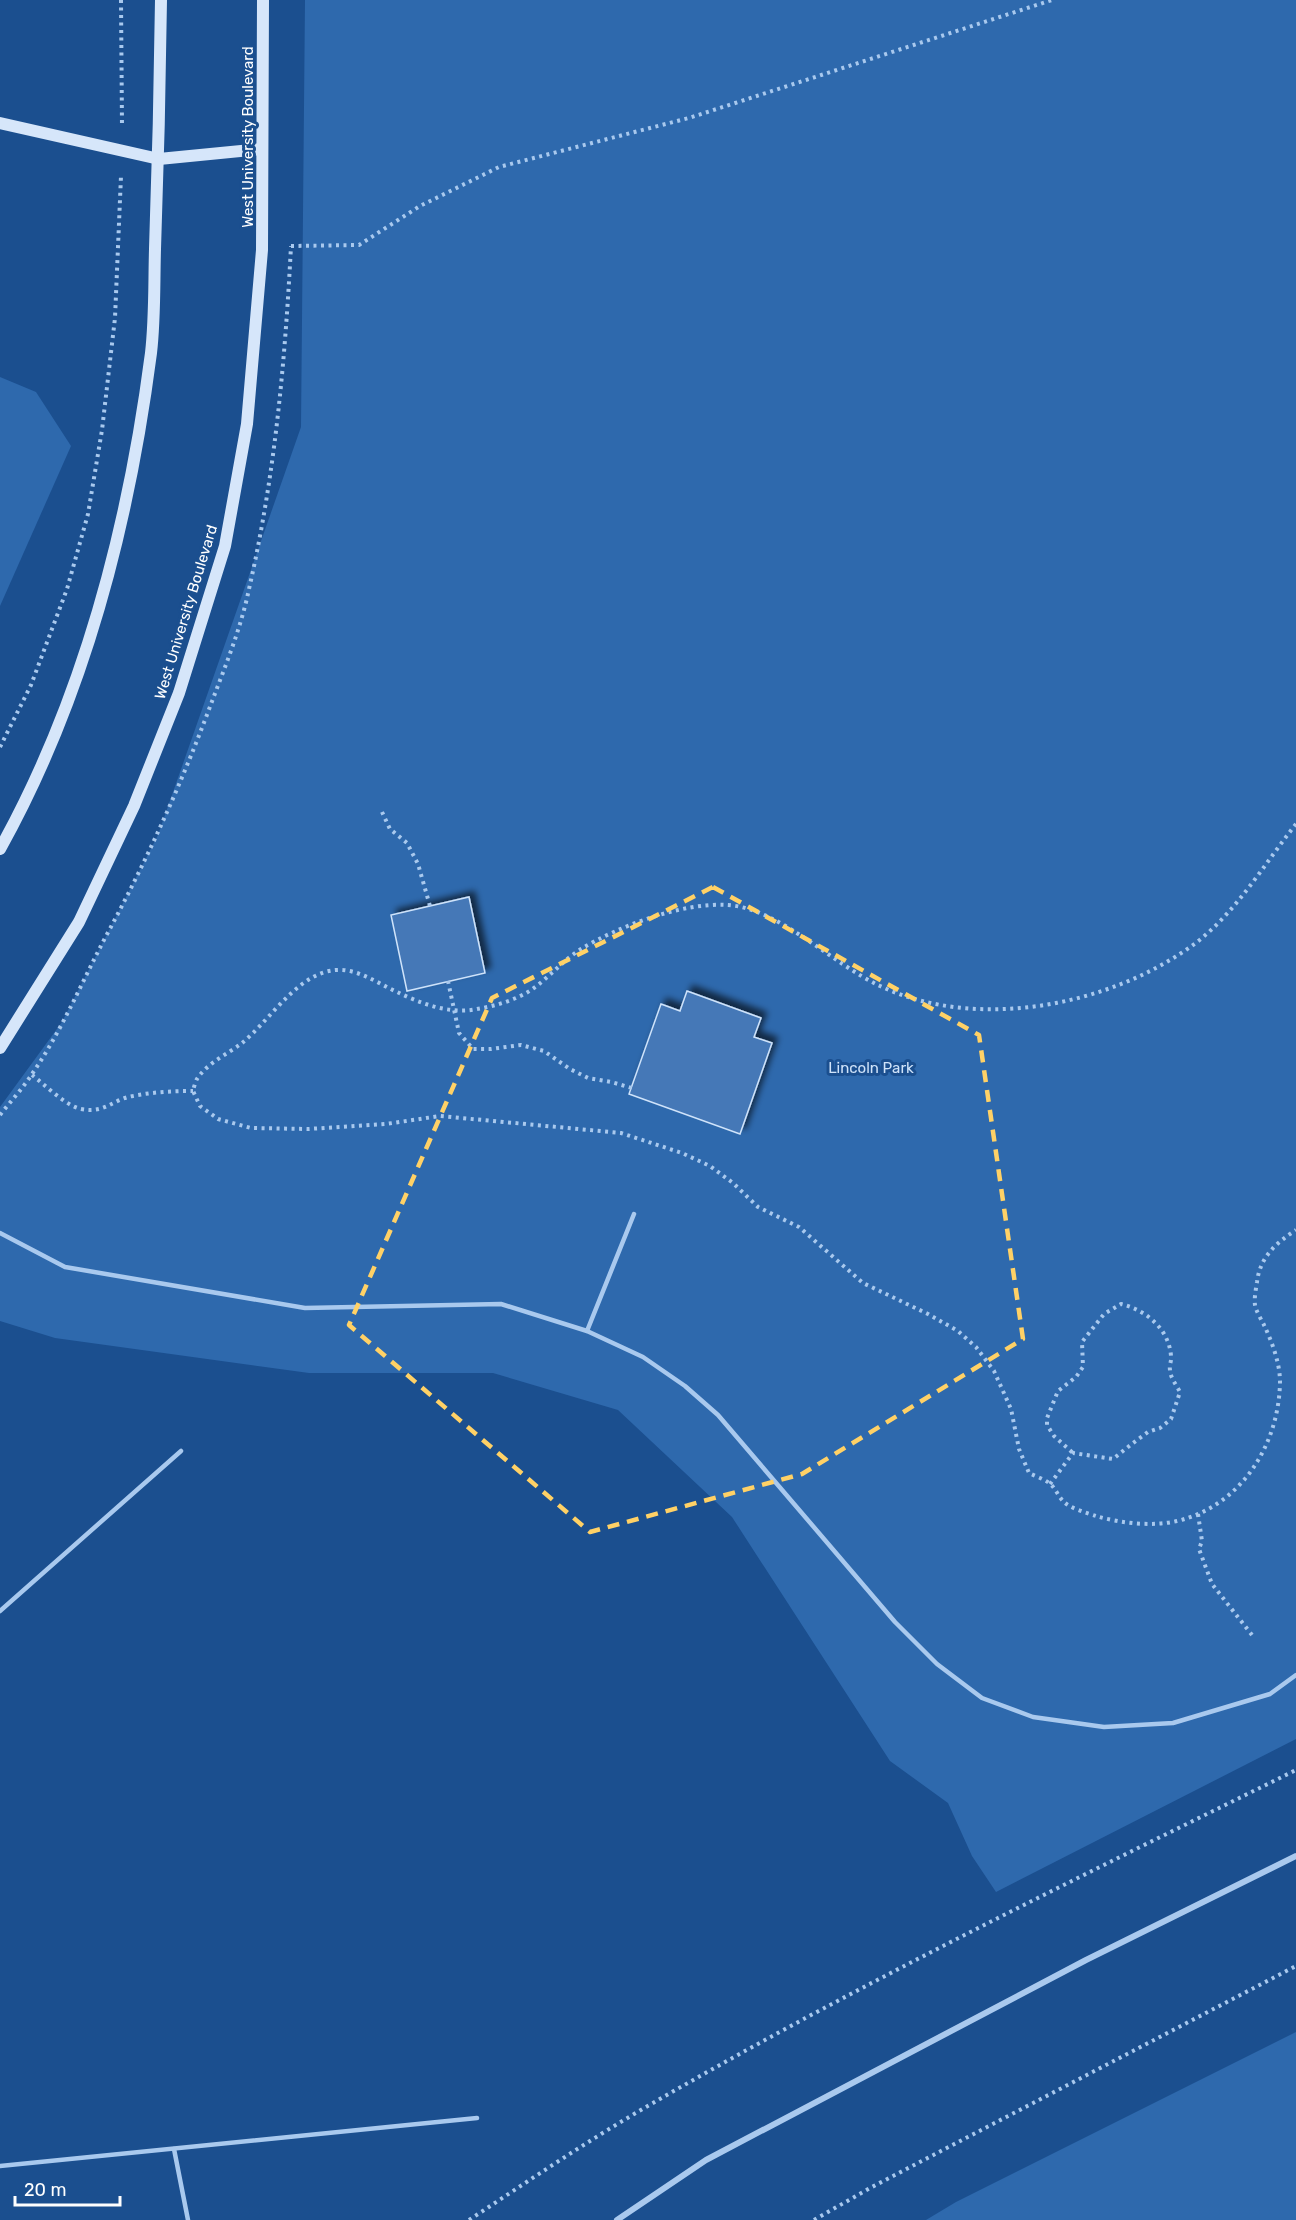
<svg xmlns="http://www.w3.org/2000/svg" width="1296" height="2220" font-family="Rubik,sans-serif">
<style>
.green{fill:#2e69ad}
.building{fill:#4478b7;stroke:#cfe3fa;stroke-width:1.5;filter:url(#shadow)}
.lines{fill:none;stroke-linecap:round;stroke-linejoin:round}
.path{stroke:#a9c9ee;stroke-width:4;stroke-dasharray:3 4.5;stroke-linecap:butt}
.service{stroke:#a9c9ee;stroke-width:4.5}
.minor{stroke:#a9c9ee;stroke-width:6}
.secondary{stroke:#d6e6fa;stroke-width:12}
.marked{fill:none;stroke:#ffd166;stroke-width:4.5;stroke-dasharray:12 8;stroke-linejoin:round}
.labels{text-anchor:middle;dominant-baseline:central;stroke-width:6;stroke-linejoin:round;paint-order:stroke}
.street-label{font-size:15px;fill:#fff;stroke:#1b4f8f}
.park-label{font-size:15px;fill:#cfe3fa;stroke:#1b4f8f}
</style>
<defs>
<filter id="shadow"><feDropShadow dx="5.5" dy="-5.5" stdDeviation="3" flood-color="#0009"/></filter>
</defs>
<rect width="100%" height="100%" fill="#1b4f8f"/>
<g class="green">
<polygon points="305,0 1296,0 1296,1739 996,1892 972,1856 948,1803 890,1761 732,1517 618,1410 493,1373 309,1373 55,1338 0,1321 0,1107 62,1022 158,835 301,427"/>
<polygon points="0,377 36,392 71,446 0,606"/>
<polygon points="1296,2032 1296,2220 926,2220 956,2202"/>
</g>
<g class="building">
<polygon points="469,897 485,973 407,991 391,915"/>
<polygon points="687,991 761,1018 754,1037 772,1043 740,1134 629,1094 661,1004 680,1011"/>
</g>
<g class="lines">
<g class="path">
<polyline points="121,0 122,126"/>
<polyline points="291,246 359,245 420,206 499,167 689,118 1052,0"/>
<polyline points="0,747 31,685 67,589 88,514 102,430 115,318 121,176"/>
<polyline points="382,812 390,829 407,843 418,864 430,906"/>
<path d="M1296 824C1265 863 1237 911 1197 942 1112 1006 977 1032 880 986 831 963 780 909 728 905 683 902 619 926 581 949 563 960 549 978 531 990 516 1000 495 1006 477 1009 450 1015 420 1003 397 992 373 981 352 964 325 972 292 982 268 1022 242 1043 228 1054 207 1063 197 1079 196 1080 193 1090 193 1091L200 1106 218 1119 251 1128 308 1129 386 1124 440 1116 621 1133 682 1153 710 1166 733 1183 758 1207 799 1227 863 1283 928 1314 958 1331 976 1347 994 1371 1011 1409 1019 1449 1029 1473C1035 1476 1044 1479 1049 1483 1055 1487 1058 1496 1063 1501 1069 1508 1087 1513 1096 1516 1120 1523 1152 1527 1177 1521 1241 1506 1279 1445 1280 1382 1280 1363 1272 1342 1264 1325 1261 1319 1256 1311 1255 1305 1254 1299 1256 1288 1257 1282 1260 1257 1276 1243 1296 1230"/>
<polyline points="448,981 459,1033 473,1049 491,1049 521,1045 544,1051 570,1069 588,1078 611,1082 632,1088"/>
<path d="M32 1075C44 1084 66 1106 81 1109 105 1114 113 1099 133 1096 153 1092 173 1091 193 1091"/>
<path d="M0 1115C11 1101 23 1088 32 1074 61 1032 81 984 105 938 146 862 181 785 211 704 225 667 241 628 249 589 275 475 285 362 291 246"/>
<path d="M1050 1484 1073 1453 1113 1459 1133 1443 1148 1432 1160 1428 1171 1419 1180 1392C1177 1386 1170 1377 1170 1370 1169 1365 1172 1360 1171 1356 1169 1329 1146 1310 1121 1304L1104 1314 1082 1342 1083 1367 1076 1377 1058 1391 1047 1418V1425L1054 1436 1073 1453"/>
<polyline points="1198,1514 1202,1541 1199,1549 1212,1584 1252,1635"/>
<path d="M469 2220C530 2180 590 2139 653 2103 862 1982 1080 1877 1296 1770"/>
<polyline points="814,2220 870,2188 1296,1966"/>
</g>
<g class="service">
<polyline points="0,1233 65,1267 305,1308 501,1304 587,1331 643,1357 685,1386 718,1415 895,1622 937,1664 982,1698 1033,1717 1104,1727 1173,1723 1270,1694 1296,1675"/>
<polyline points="587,1331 634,1214"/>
<polyline points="0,1611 181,1451"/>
<polyline points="174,2149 188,2220"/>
<polyline points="0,2166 477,2118"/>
</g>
<polyline class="minor" points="617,2220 706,2160 1086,1960 1296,1856"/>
<g class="secondary">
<polyline points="0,123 159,159 262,149"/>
<path d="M0 849C84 698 129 523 151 353 155 319 154 283 155 249 158 166 160 83 161 0"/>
<polyline points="0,1048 79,922 134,806 179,693 225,546 247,424 262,250 263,0"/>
</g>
</g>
<path class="marked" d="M713 887 979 1035 1023 1339 802 1474 590 1532 349 1325 492 998Z"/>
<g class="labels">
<g class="street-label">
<text transform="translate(248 137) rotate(-90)">West University Boulevard</text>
<text transform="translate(186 612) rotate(-73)">West University Boulevard</text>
</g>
<g class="park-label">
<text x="871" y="1068">Lincoln Park</text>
</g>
</g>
<path d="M15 2196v9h105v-9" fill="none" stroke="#ffffff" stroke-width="3"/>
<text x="24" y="2196" font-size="18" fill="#ffffff" stroke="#1b4f8f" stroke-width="4.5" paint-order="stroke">20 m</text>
</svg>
